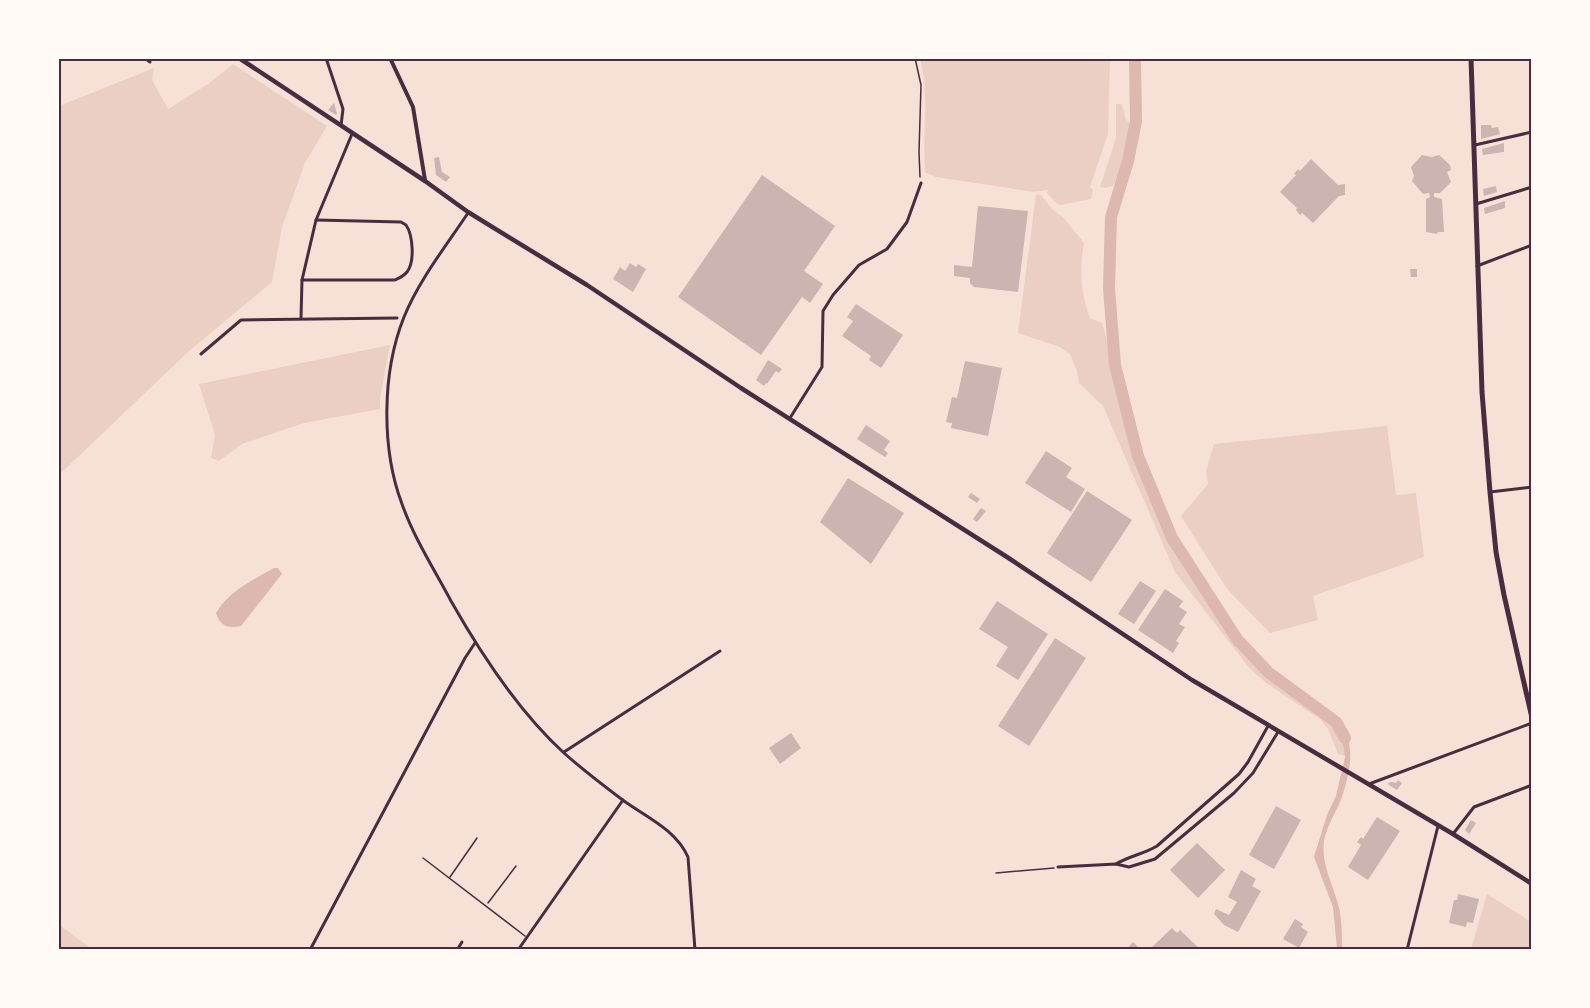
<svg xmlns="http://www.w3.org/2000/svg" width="1590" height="1008" font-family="'PT Sans Narrow',sans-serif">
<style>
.green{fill:#ebcfc5}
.water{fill:#dcb8b0}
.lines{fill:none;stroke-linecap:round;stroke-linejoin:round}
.river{stroke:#dcb8b0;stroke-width:12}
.building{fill:#ccb4b1}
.path{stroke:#4a2c40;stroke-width:1.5}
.service{stroke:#4a2c40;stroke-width:1.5}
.minor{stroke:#4a2c40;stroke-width:3}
.tertiary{stroke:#4a2c40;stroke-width:4}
.primary{stroke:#4a2c40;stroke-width:4.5}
.trunk{stroke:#4a2c40;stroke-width:5}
.neatline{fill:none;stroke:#4a2c40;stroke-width:2}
</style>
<rect width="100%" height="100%" fill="#f7e1d7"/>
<g class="green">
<path d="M920 59H1110L1108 134 1090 187 1093 190 1091 199 1061 205 1056 203 1047 193 1048 190 1034 192 936 177 925 172C922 135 930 95 920 59Z"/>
<polygon points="233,64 327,126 305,163 282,227 272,282 188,352 59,475 59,106 154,68 152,80 168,109 208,84"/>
<path d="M1116 104H1121C1124 109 1124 112 1125 117 1126 120 1130 123 1130 126 1134 139 1120 175 1113 186L1104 188 1100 187 1116 138Z"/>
<path d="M1036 194 1041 195 1052 209 1064 218 1084 243C1079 268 1081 295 1090 318L1102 323C1110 345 1110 368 1116 390 1132 452 1152 514 1185 569 1206 602 1231 641 1259 668 1280 689 1320 705 1338 730 1344 738 1343 747 1345 756L1338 754 1328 729 1321 720 1265 682 1250 669 1175 572 1103 406 1079 383 1077 371 1070 354 1060 347 1018 333Z"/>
<polygon points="390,345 380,398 380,409 304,423 242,444 219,461 211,458 215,435 199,384"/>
<polygon points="1387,426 1396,495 1416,493 1424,557 1313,596 1318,620 1270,633 1227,589 1181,516 1208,484 1206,471 1214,444"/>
<polygon points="1487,894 1531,922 1530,949 1471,949"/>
<polygon points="58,924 92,949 59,949"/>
</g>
<g class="water">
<path d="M274 568H278L282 574 241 626C228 629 220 626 216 613 229 591 253 580 274 568Z"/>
<path d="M1338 720C1356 743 1351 768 1343 794 1338 810 1327 824 1324 841 1321 864 1332 882 1338 904 1342 917 1342 936 1342 949H1337L1333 907 1314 857 1327 815 1336 796 1345 757 1342 738 1337 729Z"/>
</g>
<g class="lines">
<polyline class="river" points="1135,58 1136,121 1128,161 1111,217 1109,288 1115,365 1138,456 1172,538 1237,639 1268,672 1336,722 1345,738"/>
</g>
<g class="building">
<polygon points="334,103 337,114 336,115 328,110"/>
<polygon points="1481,125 1491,125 1492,128 1498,127 1500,134 1481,139"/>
<polygon points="1504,143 1504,152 1483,155 1482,149"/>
<polygon points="1422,155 1432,157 1439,155 1450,165 1451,170 1447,172 1451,182 1440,193 1434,193 1434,197 1442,199 1444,232 1438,232 1437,234 1426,232 1426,199 1430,197 1429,193 1423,194 1412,181 1414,176 1411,167"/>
<polygon points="439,157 442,172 450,177 446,182 436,175 434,158"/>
<polygon points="1311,159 1338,185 1345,184 1345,195 1339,196 1313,223 1302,213 1300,215 1296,210 1297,208 1280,192 1296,175 1294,174 1298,169 1300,171"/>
<polygon points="762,175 835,226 804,271 823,284 810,303 802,297 761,355 678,297"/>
<polygon points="1496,186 1497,192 1484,196 1483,189"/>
<polygon points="1505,201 1505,208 1485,214 1484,208"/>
<polygon points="978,206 1028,211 1018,292 974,287 970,283 970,278 954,276 954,265 972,267"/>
<polygon points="630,263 636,267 638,264 646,269 633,292 613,279 620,267 625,271"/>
<polygon points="1410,269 1417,269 1417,277 1411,277"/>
<polygon points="856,304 903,335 881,368 869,360 871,356 842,336 853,321 847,317"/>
<polygon points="768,360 782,369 779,373 776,371 767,384 766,383 764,386 756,380"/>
<polygon points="965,361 1002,368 988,436 951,428 952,423 946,422 952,397 957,398"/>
<polygon points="866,425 890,441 884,450 888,453 885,457 857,439"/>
<polygon points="1046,451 1072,468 1066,477 1085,489 1071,512 1025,483"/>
<polygon points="848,478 904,513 871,564 820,522"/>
<polygon points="1087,491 1132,520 1091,582 1047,553"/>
<polygon points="971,493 980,499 977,503 968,497"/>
<polygon points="981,508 986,511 977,522 973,519"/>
<polygon points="1140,581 1156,591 1134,624 1118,614"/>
<polygon points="1165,589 1183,601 1179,607 1187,612 1179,624 1185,627 1176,641 1179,643 1173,653 1138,630"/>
<polygon points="997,601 1048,634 1018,680 996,666 1008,647 979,629"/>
<polygon points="1055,638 1086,658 1029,746 998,726"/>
<polygon points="791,733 801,748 780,764 769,748"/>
<polygon points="1398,780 1402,783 1397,790 1389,785 1388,783 1392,782 1396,783"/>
<polygon points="1276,806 1301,820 1274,869 1249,855"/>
<polygon points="1377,817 1400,831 1368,880 1348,867 1361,845 1357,842 1361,837 1363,839"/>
<polygon points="1471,820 1476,823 1469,834 1465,830"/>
<polygon points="1197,843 1225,870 1198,898 1170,870"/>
<polygon points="1241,870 1256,879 1252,886 1261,891 1238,932 1224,925 1214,914 1216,909 1229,915 1237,902 1228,897"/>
<polygon points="1458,894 1479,899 1473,923 1467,922 1466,927 1449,923 1454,900 1457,900"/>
<polygon points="1295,919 1303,924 1301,927 1308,932 1299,948 1283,939"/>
<polygon points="1172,928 1177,933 1180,930 1201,950 1152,950 1151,948"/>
<polygon points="1133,942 1141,950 1126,950"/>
</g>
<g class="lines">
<g class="path">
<polyline points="915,58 921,85 919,152 920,177"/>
<polyline points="996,873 1054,868"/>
</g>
<g class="service">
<polyline points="423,858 525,936"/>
<polyline points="450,877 477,838"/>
<polyline points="488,903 516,866"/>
</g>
<g class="minor">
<polyline points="145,58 150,62"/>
<polyline points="326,58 343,109 341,125"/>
<polyline points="1475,145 1532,132"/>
<polyline points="1476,204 1532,187"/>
<path d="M468 213C446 246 419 280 404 317 382 372 381 448 402 504 414 538 434 569 451 601 481 654 519 712 564 753 583 770 604 786 624 801 648 818 676 830 688 857L695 950"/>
<polyline points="1477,266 1532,245"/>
<path d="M302 280H395C399 278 404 276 407 272 415 262 413 235 406 225L401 222 316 220"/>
<polyline points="301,318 302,280 316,220 352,134"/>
<polyline points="201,354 241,320 397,318"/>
<polyline points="790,418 822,367 823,311 833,295 859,265 887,249 907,222 921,183"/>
<polyline points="1490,492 1532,487"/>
<polyline points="564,752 720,651"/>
<polyline points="1369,784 1532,723"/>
<polyline points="1453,834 1474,807 1532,785"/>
<path d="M1116 864C1129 856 1144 854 1157 846L1239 774 1248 762 1268 726"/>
<polyline points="1058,867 1116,864 1129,867 1155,859 1234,793 1253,773 1278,732"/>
<polyline points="310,950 465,658 475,643"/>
<polyline points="457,950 462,942"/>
<polyline points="518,950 623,800"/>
<polyline points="1407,950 1438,826"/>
</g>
<polyline class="tertiary" points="390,58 413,107 425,180"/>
<polyline class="primary" points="239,58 425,181 468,212 587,285 741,388 1007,557 1192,680 1453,834 1532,884"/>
<polyline class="trunk" points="1471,58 1482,392 1490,492 1496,552 1504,595 1532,718"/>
</g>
<rect width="1590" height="1008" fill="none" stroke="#fffaf5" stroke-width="120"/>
<rect x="60" y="60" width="1470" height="888" class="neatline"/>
</svg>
